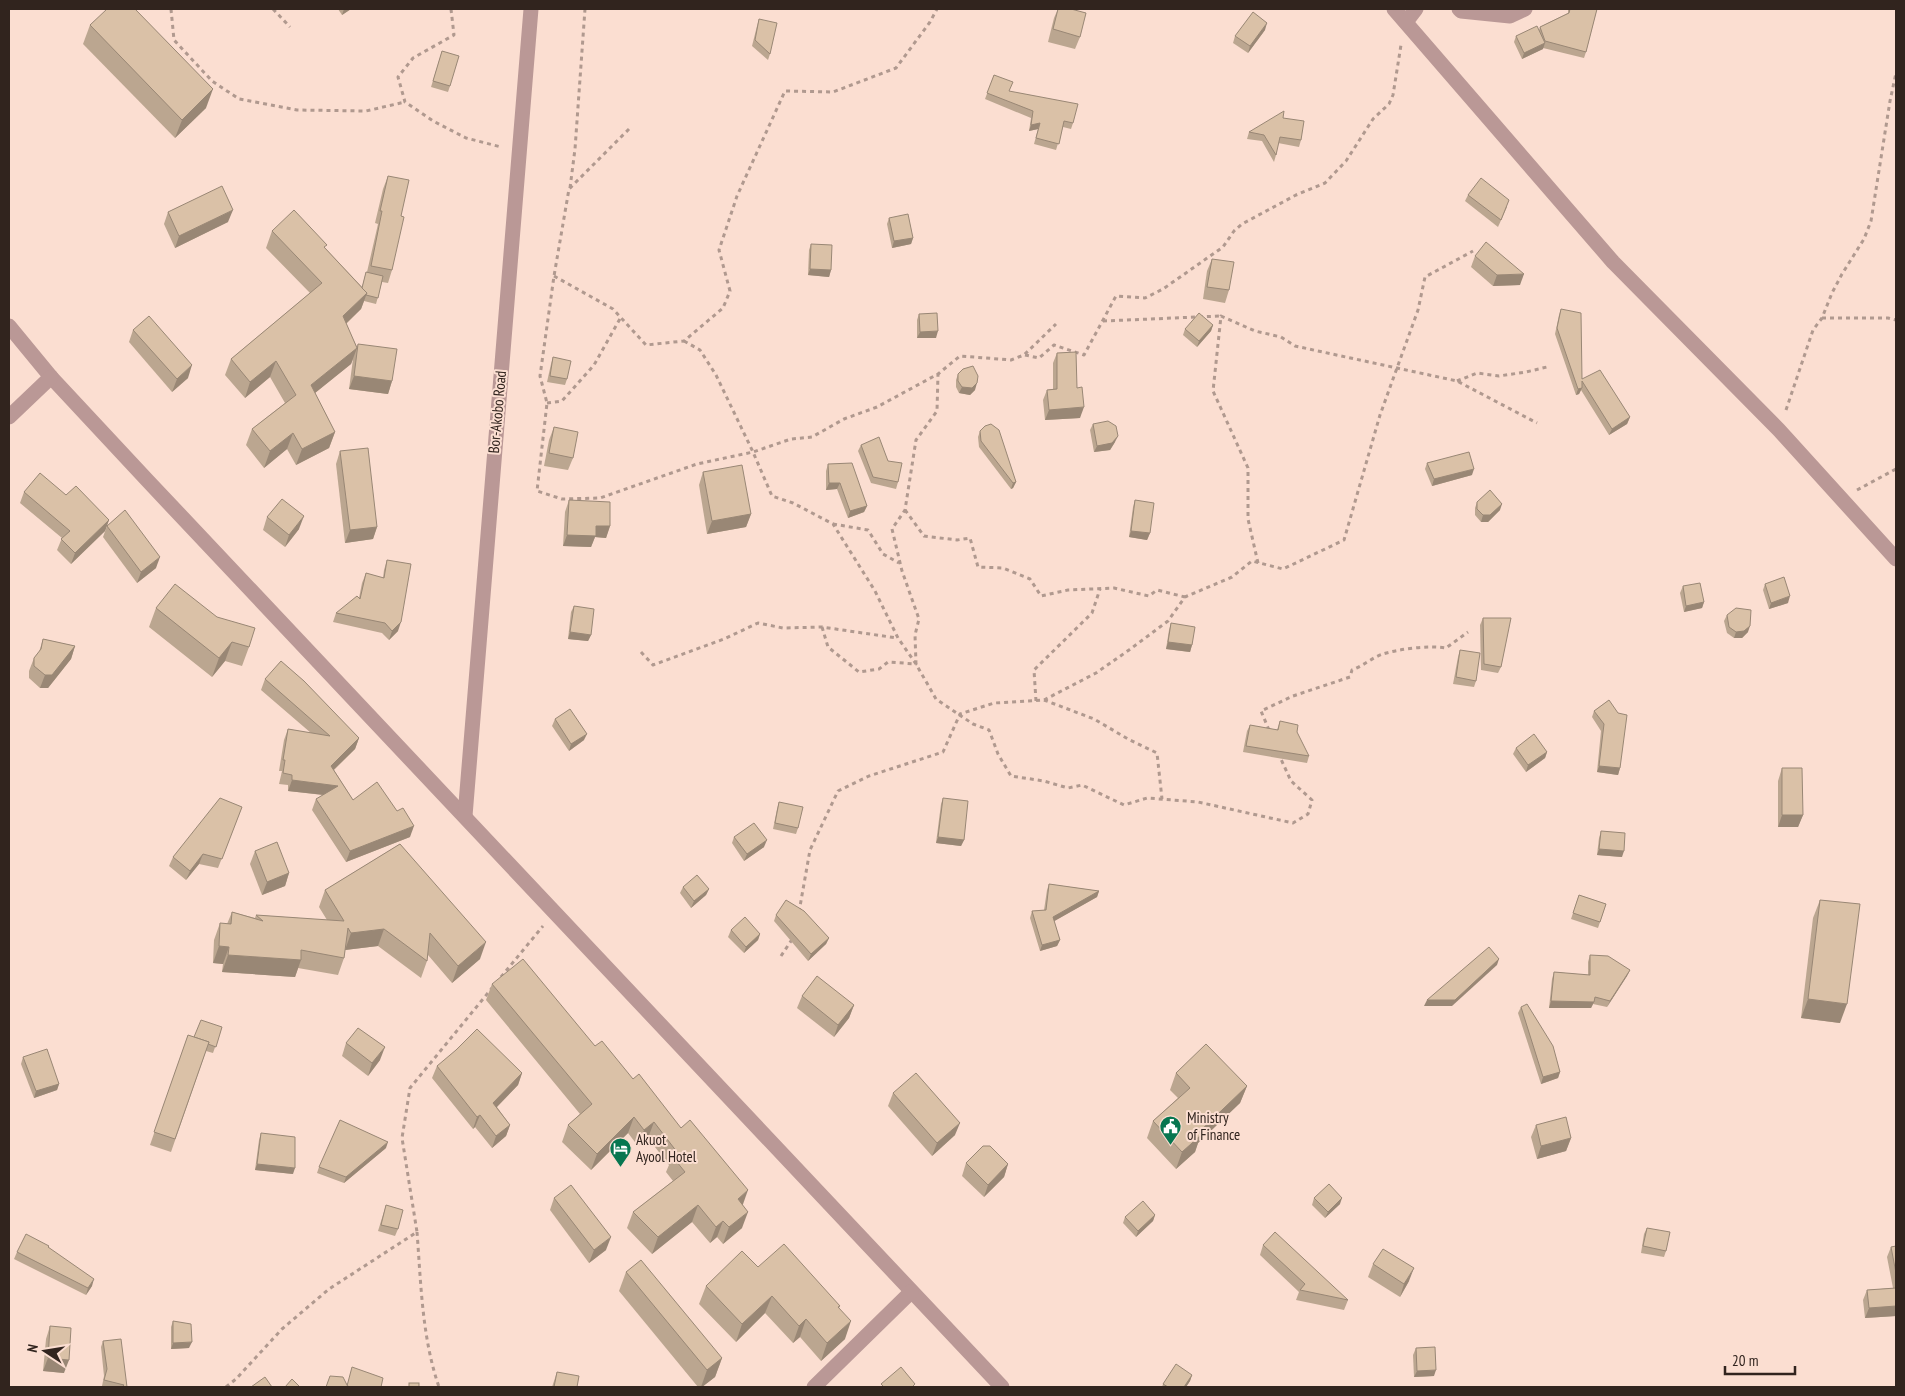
<svg xmlns="http://www.w3.org/2000/svg" width="1905" height="1396" font-family="'PT Sans Narrow',sans-serif">
<style>
.lines{fill:none;stroke-linecap:round;stroke-linejoin:round}
.path{stroke:#b0998f;stroke-width:3;stroke-dasharray:4 4;stroke-linecap:butt}
.minor{stroke:#ba9896;stroke-width:15}
.wall{fill:#bba690}
.shaded-wall{fill:#998775}
.building{fill:#dac1a7;stroke:#998775}
.labels{text-anchor:middle;dominant-baseline:central;stroke-width:4;stroke-linejoin:round;paint-order:stroke}
.street-label{font-size:15px;fill:#31241e;stroke:#fbded1}
.poi-label{font-size:15px;fill:#31241e;stroke:#fbded1;text-anchor:start}
</style>
<rect width="100%" height="100%" fill="#fbded1"/>
<g class="lines">
<g class="path">
<polyline points="171,9 174,40 212,81 239,99 297,110 366,111 405,102"/>
<polyline points="273,9 290,27"/>
<polyline points="451,9 454,35 413,58 398,77 405,102 433,121 466,138 501,147"/>
<polyline points="629,129 569,189 554,276 540,376 547,403 537,491 562,499 600,498 697,464 753,452 791,439 812,437 844,419 877,407 938,374 960,356 1011,360 1024,355 1056,324"/>
<polyline points="570,188 575,149 585,9"/>
<polyline points="554,276 613,309 646,345 684,341 723,308 730,291 719,250 737,196 785,91 833,92 896,68 930,22 937,9"/>
<polyline points="1822,318 1888,318 1896,320"/>
<polyline points="1103,321 1221,316"/>
<polyline points="684,341 700,350 716,375 753,452 772,496 793,503 833,524 875,591 898,638 916,664 936,699 973,724 989,730 998,754 1011,776 1044,781 1068,788 1082,785 1124,805 1147,798 1198,802 1293,823 1308,814 1312,800 1291,781 1280,757"/>
<polyline points="1025,355 1039,358 1054,345 1084,355 1116,296 1145,298 1163,289 1223,247 1234,231 1242,224 1296,195 1325,183 1346,161 1373,119 1389,104 1393,95 1401,45"/>
<polyline points="1457,381 1477,373 1499,376 1526,372 1547,367"/>
<polyline points="547,403 562,401 594,365 621,317"/>
<polyline points="1786,410 1813,330 1822,318 1832,293 1842,274 1864,239 1871,221 1890,101 1896,73"/>
<polyline points="1857,490 1896,469"/>
<polyline points="905,510 924,536 957,540 970,538 978,567 1003,568 1030,579 1041,596 1068,590 1114,588 1149,596 1157,590 1185,597"/>
<polyline points="833,524 868,530 883,554 899,563"/>
<polyline points="1258,563 1248,519 1248,468 1213,391 1221,316 1255,331 1281,337 1295,346 1457,381 1537,423"/>
<polyline points="822,627 828,647 859,672 879,669 888,662 916,664 915,635 919,619 902,571 892,529 905,510 916,440 937,411 938,374"/>
<polyline points="641,652 653,665 724,639 758,623 783,628 822,627 897,638"/>
<polyline points="1044,700 1094,719 1128,739 1157,753 1162,799"/>
<polyline points="1036,701 1034,670 1092,613 1100,589"/>
<path d="M1269 730 1261 711 1293 696 1350 677 1352 670C1363 666 1373 657 1383 654 1399 649 1429 645 1446 648L1468 632"/>
<polyline points="799,912 810,850 838,791 869,776 943,752 960,714 994,703 1044,700 1096,673 1129,650 1168,621 1185,597 1232,577 1252,561 1283,569 1344,540 1380,415 1418,310 1425,277 1473,251"/>
<polyline points="781,956 793,938"/>
<polyline points="501,977 543,926"/>
<path d="M417 1232C421 1284 422 1338 439 1387"/>
<polyline points="226,1387 236,1379 282,1329 329,1289 417,1232 402,1138 410,1088 492,988"/>
</g>
<g class="minor">
<polyline points="1394,9 1613,262 1779,430 1896,559"/>
<polyline points="1459,9 1461,11 1510,16 1525,9"/>
<polyline points="1406,22 1416,9"/>
<polyline points="9,326 51,377 147,480 1002,1387"/>
<polyline points="9,417 51,377"/>
<polyline points="465,816 531,9"/>
<polyline points="814,1387 911,1292"/>
</g>
</g>
<g class="wall">
<polygon points="338,9 351,9 342,15"/>
<polygon points="1058,9 1080,37 1075,49 1048,42 1054,18"/>
<polygon points="1568,9 1597,9 1586,52 1584,58 1543,48 1543,49 1522,59 1514,42 1516,36 1539,30 1540,27 1568,13"/>
<polygon points="759,19 770,54 768,60 752,46 757,26"/>
<polygon points="90,25 206,108 175,138 83,44"/>
<polygon points="1265,30 1248,53 1233,43 1235,36"/>
<polygon points="442,51 450,86 448,92 431,87"/>
<polygon points="994,75 1009,91 1073,123 1071,129 1063,127 1056,150 1034,144 1038,129 1029,131 1031,118 985,99"/>
<polygon points="1283,118 1301,140 1299,147 1278,143 1276,155 1274,162 1262,141 1247,139 1249,132"/>
<polygon points="388,176 401,216 392,270 388,283 382,282 376,304 364,301 361,309 346,324 357,347 358,344 392,381 388,394 349,389 353,359 351,364 315,393 335,432 329,448 296,465 287,449 264,468 246,445 252,429 285,403 270,377 245,398 225,375 231,359 310,293 266,248 272,231 326,249 362,287 366,272 367,272 378,224 375,223 383,189"/>
<polygon points="1468,195 1507,207 1498,227 1465,201"/>
<polygon points="168,212 228,222 175,248 164,224"/>
<polygon points="889,218 913,238 911,244 892,248 887,224"/>
<polygon points="811,244 831,270 829,277 808,275 809,250"/>
<polygon points="1475,256 1520,285 1493,286 1471,267"/>
<polygon points="1212,259 1229,290 1225,303 1203,299 1207,271"/>
<polygon points="1561,309 1582,379 1630,417 1627,424 1609,435 1581,390 1579,394 1576,395 1555,334 1559,315"/>
<polygon points="919,314 936,338 917,338 917,320"/>
<polygon points="1213,325 1211,331 1197,347 1183,335 1185,329"/>
<polygon points="133,330 188,378 172,392 129,342"/>
<polygon points="1057,353 1077,388 1080,418 1045,420 1043,400 1047,390 1053,389 1053,363"/>
<polygon points="553,357 567,379 565,385 547,382 551,364"/>
<polygon points="958,374 975,390 970,395 959,393 956,387 956,380"/>
<polygon points="1093,424 1115,442 1110,450 1094,452 1090,430"/>
<polygon points="554,427 573,458 568,470 544,466 549,440"/>
<polygon points="980,431 1016,482 1013,488 1011,489 979,447 978,437"/>
<polygon points="861,445 888,461 898,482 896,489 871,483 858,451"/>
<polygon points="340,451 377,527 373,539 345,543 336,464"/>
<polygon points="1427,463 1472,475 1432,486 1425,469"/>
<polygon points="828,464 867,506 864,512 848,518 837,489 826,490 826,471"/>
<polygon points="703,472 751,514 746,527 707,534 699,485"/>
<polygon points="24,492 66,495 109,520 105,531 71,564 57,550 62,538 20,503"/>
<polygon points="569,500 610,526 606,538 595,537 591,547 563,546 565,512"/>
<polygon points="1135,500 1150,533 1147,540 1129,537 1133,507"/>
<polygon points="1477,502 1500,510 1488,522 1481,522 1475,515 1475,508"/>
<polygon points="267,517 299,529 285,547 263,530"/>
<polygon points="107,526 156,568 137,583 103,537"/>
<polygon points="387,560 398,631 389,640 382,633 333,622 336,613 359,598 362,583 366,573 383,578 384,570"/>
<polygon points="1765,584 1788,603 1769,609 1763,590"/>
<polygon points="1683,586 1704,602 1702,608 1684,612 1680,593"/>
<polygon points="574,606 591,635 588,641 568,639 571,612"/>
<polygon points="156,608 249,647 242,666 225,661 212,677 149,627"/>
<polygon points="1727,615 1748,632 1742,638 1734,638 1727,633 1724,621"/>
<polygon points="1483,618 1501,667 1498,673 1481,670 1480,625"/>
<polygon points="1171,623 1192,645 1190,652 1166,649 1169,630"/>
<polygon points="43,639 75,646 71,659 48,688 40,688 29,678 29,671 34,658 39,652"/>
<polygon points="1460,650 1476,681 1474,687 1453,684 1458,657"/>
<polygon points="265,679 359,738 355,749 334,770 353,800 410,837 346,862 312,810 316,799 323,795 288,791 288,785 279,784 282,771 279,771 284,740 288,729 311,733 261,690"/>
<polygon points="1609,700 1620,768 1618,775 1597,772 1601,731 1592,717 1594,711"/>
<polygon points="555,719 584,740 569,751 552,726"/>
<polygon points="1280,721 1309,756 1307,763 1243,752 1247,731 1250,725 1277,730"/>
<polygon points="1516,748 1547,752 1545,758 1526,772 1513,754"/>
<polygon points="1782,768 1803,815 1798,827 1778,827 1778,781"/>
<polygon points="943,798 964,840 961,846 936,843 941,804"/>
<polygon points="779,802 798,828 796,834 773,829 777,809"/>
<polygon points="242,807 218,868 199,864 186,880 169,866 173,857"/>
<polygon points="1601,831 1622,857 1597,855 1599,838"/>
<polygon points="734,837 764,847 744,861 732,843"/>
<polygon points="400,844 480,959 452,983 428,955 427,961 421,978 378,946 345,950 344,958 338,975 298,968 295,977 222,972 223,964 213,963 214,940 220,923 227,924 232,912 255,918 256,915 327,920 319,907 325,890"/>
<polygon points="255,851 289,873 285,886 262,895 250,864"/>
<polygon points="1049,884 1099,891 1097,897 1054,921 1060,940 1057,946 1040,951 1030,918 1032,911 1044,910 1047,890"/>
<polygon points="683,887 709,889 706,895 691,908 680,893"/>
<polygon points="1579,895 1606,904 1598,928 1571,919"/>
<polygon points="1820,900 1840,1023 1801,1018 1813,918"/>
<polygon points="776,915 829,938 826,944 808,961 774,921"/>
<polygon points="731,930 760,934 758,940 744,953 728,937"/>
<polygon points="1590,955 1630,970 1627,976 1607,1007 1593,1004 1591,1008 1549,1008 1552,979 1554,972 1588,975 1588,962"/>
<polygon points="492,984 595,1046 633,1079 743,1205 742,1228 723,1244 717,1237 710,1243 692,1222 652,1254 627,1228 633,1212 673,1181 666,1172 669,1165 648,1138 638,1146 628,1133 591,1170 562,1142 568,1125 580,1114 486,1000"/>
<polygon points="802,996 854,1005 849,1018 834,1037 797,1008"/>
<polygon points="1521,1007 1560,1072 1558,1078 1541,1084 1518,1013"/>
<polygon points="222,1027 213,1053 206,1051 171,1152 150,1145 188,1035 194,1037"/>
<polygon points="346,1043 380,1060 368,1076 342,1056"/>
<polygon points="23,1057 59,1084 57,1090 34,1098 21,1064"/>
<polygon points="437,1066 522,1073 518,1085 497,1107 510,1125 506,1136 492,1148 475,1127 473,1129 432,1078"/>
<polygon points="1176,1073 1247,1086 1240,1103 1198,1143 1195,1152 1176,1169 1147,1138 1153,1121 1178,1098 1170,1090"/>
<polygon points="893,1093 955,1135 932,1156 888,1106"/>
<polygon points="1536,1125 1571,1138 1566,1151 1537,1159 1531,1137"/>
<polygon points="261,1133 293,1174 255,1170 259,1140"/>
<polygon points="386,1148 344,1183 317,1173 319,1167"/>
<polygon points="966,1163 1008,1164 1004,1177 984,1197 962,1176"/>
<polygon points="554,1198 606,1250 589,1263 550,1210"/>
<polygon points="1314,1198 1340,1204 1325,1218 1312,1205"/>
<polygon points="386,1205 398,1229 395,1236 378,1231"/>
<polygon points="1155,1215 1153,1221 1136,1237 1123,1223 1125,1217"/>
<polygon points="1647,1228 1666,1251 1664,1257 1641,1253 1644,1234"/>
<polygon points="1263,1245 1348,1300 1344,1310 1296,1300 1299,1292 1260,1255"/>
<polygon points="1896,1246 1896,1316 1865,1318 1863,1300 1867,1290 1893,1288 1887,1257 1891,1247"/>
<polygon points="48,1247 92,1286 86,1295 14,1259 17,1252"/>
<polygon points="1373,1264 1409,1281 1400,1297 1368,1277"/>
<polygon points="758,1267 840,1306 839,1308 845,1339 821,1361 800,1337 793,1343 765,1313 736,1342 699,1304 706,1286"/>
<polygon points="626,1272 722,1358 715,1377 702,1387 698,1387 619,1291"/>
<polygon points="173,1321 189,1348 171,1349 171,1327"/>
<polygon points="50,1326 64,1373 43,1371 46,1339"/>
<polygon points="103,1341 127,1387 107,1387 102,1386 104,1376 101,1347"/>
<polygon points="1416,1348 1434,1376 1414,1377 1413,1355"/>
<polygon points="557,1372 577,1387 552,1387"/>
<polygon points="1192,1375 1190,1381 1186,1387 1162,1387 1163,1384"/>
</g>
<g class="shaded-wall">
<polygon points="344,9 351,9 342,15"/>
<polygon points="1267,23 1265,30 1248,53 1250,46"/>
<polygon points="1545,43 1543,49 1522,59 1524,53"/>
<polygon points="213,89 206,108 175,138 182,120"/>
<polygon points="1040,123 1038,129 1029,131 1031,125"/>
<polygon points="233,210 228,222 175,248 179,236"/>
<polygon points="913,238 911,244 892,248 894,241"/>
<polygon points="810,269 831,270 829,277 808,275"/>
<polygon points="1524,274 1520,285 1493,286 1497,275"/>
<polygon points="367,293 361,309 337,332 343,316"/>
<polygon points="1213,325 1211,331 1197,347 1199,341"/>
<polygon points="938,331 936,338 917,338 920,332"/>
<polygon points="357,348 351,364 305,401 311,385"/>
<polygon points="276,361 270,377 245,398 250,382"/>
<polygon points="192,365 188,378 172,392 177,379"/>
<polygon points="354,376 392,381 388,394 349,389"/>
<polygon points="977,383 975,390 970,395 959,393 962,387"/>
<polygon points="1582,388 1579,394 1576,395 1578,389"/>
<polygon points="1084,407 1080,418 1045,420 1049,410"/>
<polygon points="1630,417 1627,424 1609,435 1612,429"/>
<polygon points="335,432 329,448 296,465 302,449"/>
<polygon points="293,433 287,449 264,468 270,451"/>
<polygon points="1118,436 1115,442 1110,450 1094,452 1097,446"/>
<polygon points="1474,469 1472,475 1432,486 1434,479"/>
<polygon points="1016,482 1013,488 1011,489 1013,483"/>
<polygon points="829,483 840,483 837,489 826,490"/>
<polygon points="1502,504 1500,510 1488,522 1481,522 1483,515"/>
<polygon points="867,506 864,512 848,518 850,511"/>
<polygon points="751,514 746,527 707,534 712,521"/>
<polygon points="304,516 299,529 285,547 289,535"/>
<polygon points="109,520 105,531 71,564 75,553"/>
<polygon points="596,526 610,526 606,538 595,537 591,547 563,546 567,535"/>
<polygon points="377,527 373,539 345,543 350,530"/>
<polygon points="1131,531 1150,533 1147,540 1129,537"/>
<polygon points="160,557 156,568 137,583 141,572"/>
<polygon points="1790,596 1788,603 1769,609 1771,603"/>
<polygon points="1704,602 1702,608 1684,612 1686,606"/>
<polygon points="401,622 398,631 389,640 392,631"/>
<polygon points="1750,626 1748,632 1742,638 1734,638 1736,632"/>
<polygon points="570,632 591,635 588,641 568,639"/>
<polygon points="232,642 225,661 212,677 219,658"/>
<polygon points="1168,642 1192,645 1190,652 1166,649"/>
<polygon points="75,646 71,659 48,688 40,688 45,675"/>
<polygon points="587,734 584,740 569,751 571,744"/>
<polygon points="359,738 355,749 327,776 331,766"/>
<polygon points="1547,752 1545,758 1526,772 1528,765"/>
<polygon points="1599,766 1620,768 1618,775 1597,772"/>
<polygon points="292,780 338,786 334,796 288,791"/>
<polygon points="1782,815 1803,815 1798,827 1778,827"/>
<polygon points="414,826 410,837 346,862 350,851"/>
<polygon points="938,837 964,840 961,846 936,843"/>
<polygon points="767,840 764,847 744,861 747,854"/>
<polygon points="1599,849 1624,851 1622,857 1597,855"/>
<polygon points="203,854 199,864 186,880 190,871"/>
<polygon points="289,873 285,886 262,895 267,882"/>
<polygon points="709,889 706,895 691,908 694,901"/>
<polygon points="1099,891 1097,897 1051,923 1053,917"/>
<polygon points="384,929 378,946 345,950 351,933"/>
<polygon points="760,934 758,940 744,953 746,947"/>
<polygon points="829,938 826,944 808,961 811,954"/>
<polygon points="1060,940 1057,946 1040,951 1042,945"/>
<polygon points="486,942 480,959 452,983 458,966"/>
<polygon points="219,946 229,947 223,964 213,963"/>
<polygon points="228,955 301,960 295,977 222,972"/>
<polygon points="1499,959 1497,965 1452,1006 1424,1006 1427,1000"/>
<polygon points="1630,970 1627,976 1607,1007 1610,1001"/>
<polygon points="1808,999 1847,1004 1840,1023 1801,1018"/>
<polygon points="1551,1001 1594,1002 1591,1008 1549,1008"/>
<polygon points="854,1005 849,1018 834,1037 838,1025"/>
<polygon points="385,1047 380,1060 368,1076 372,1063"/>
<polygon points="1560,1072 1558,1078 1541,1084 1543,1077"/>
<polygon points="522,1073 518,1085 489,1115 493,1103"/>
<polygon points="59,1084 57,1090 34,1098 36,1091"/>
<polygon points="1247,1086 1240,1103 1198,1143 1195,1152 1176,1169 1182,1152 1199,1132"/>
<polygon points="480,1115 475,1127 473,1129 477,1117"/>
<polygon points="634,1117 628,1133 591,1170 597,1154"/>
<polygon points="654,1122 648,1138 638,1146 644,1130"/>
<polygon points="960,1123 955,1135 932,1156 937,1143"/>
<polygon points="510,1125 506,1136 492,1148 496,1136"/>
<polygon points="1571,1138 1566,1151 1537,1159 1541,1146"/>
<polygon points="388,1142 386,1148 344,1183 346,1177"/>
<polygon points="257,1164 295,1168 293,1174 255,1170"/>
<polygon points="1008,1164 1004,1177 984,1197 988,1185"/>
<polygon points="748,1190 742,1207 738,1199"/>
<polygon points="1342,1198 1340,1204 1325,1218 1328,1212"/>
<polygon points="698,1205 692,1222 652,1254 658,1237"/>
<polygon points="748,1212 742,1228 723,1244 729,1227"/>
<polygon points="1155,1215 1153,1221 1136,1237 1138,1231"/>
<polygon points="723,1221 717,1237 710,1243 716,1227"/>
<polygon points="611,1237 606,1250 589,1263 594,1250"/>
<polygon points="1414,1268 1409,1281 1400,1297 1404,1284"/>
<polygon points="94,1279 92,1286 86,1295 88,1288"/>
<polygon points="772,1296 765,1313 736,1342 742,1324"/>
<polygon points="1896,1306 1896,1316 1865,1318 1869,1308"/>
<polygon points="806,1319 800,1337 793,1343 799,1326"/>
<polygon points="851,1321 845,1339 821,1361 827,1343"/>
<polygon points="192,1342 189,1348 171,1349 173,1343"/>
<polygon points="48,1358 69,1360 64,1373 43,1371"/>
<polygon points="722,1358 715,1377 702,1387 701,1387 707,1370"/>
<polygon points="1436,1370 1434,1376 1414,1377 1417,1371"/>
<polygon points="1192,1375 1190,1381 1186,1387 1184,1387"/>
</g>
<g class="building">
<polygon points="107,9 135,9 213,89 182,120 90,25"/>
<polygon points="1058,9 1071,9 1086,13 1080,37 1053,29"/>
<polygon points="1570,9 1597,9 1586,52 1545,41 1540,27 1569,13"/>
<polygon points="1253,12 1267,23 1250,46 1235,36"/>
<polygon points="759,19 777,23 770,54 755,40"/>
<polygon points="1537,26 1545,43 1524,53 1516,36"/>
<polygon points="442,51 459,56 450,86 433,81"/>
<polygon points="994,75 1013,82 1009,91 1078,104 1073,123 1064,121 1059,144 1036,138 1040,123 1031,125 1033,111 987,93"/>
<polygon points="1284,111 1283,118 1304,121 1301,140 1280,137 1276,155 1264,135 1249,132"/>
<polygon points="388,176 409,180 401,216 404,217 392,270 371,266 382,211 380,211"/>
<polygon points="1481,178 1509,200 1501,220 1468,195"/>
<polygon points="222,186 233,210 179,236 168,212"/>
<polygon points="294,210 327,245 324,247 367,293 343,316 357,348 311,385 335,432 302,449 293,433 270,451 252,429 296,395 276,361 250,382 231,359 322,283 272,231"/>
<polygon points="908,214 913,238 894,241 889,218"/>
<polygon points="1486,242 1524,274 1497,275 1475,256"/>
<polygon points="811,244 832,245 831,270 810,269"/>
<polygon points="1212,259 1234,262 1229,290 1207,287"/>
<polygon points="366,272 383,276 378,298 366,295 367,293 362,288"/>
<polygon points="1561,309 1581,313 1582,379 1600,370 1630,417 1612,429 1582,381 1582,388 1578,389 1557,328"/>
<polygon points="937,313 938,331 920,332 919,314"/>
<polygon points="1199,313 1213,325 1199,341 1185,329"/>
<polygon points="149,316 192,365 177,379 133,330"/>
<polygon points="358,344 397,349 392,381 354,376"/>
<polygon points="1076,352 1077,388 1082,387 1084,407 1049,410 1047,390 1057,389 1057,353"/>
<polygon points="553,357 571,361 567,379 550,376"/>
<polygon points="973,366 978,376 977,383 972,388 962,387 958,381 958,374 963,369"/>
<polygon points="1108,421 1116,426 1118,436 1112,443 1097,446 1093,424"/>
<polygon points="991,424 999,430 1016,482 1013,483 981,441 980,431 985,426"/>
<polygon points="554,427 578,432 573,458 549,453"/>
<polygon points="879,437 888,461 902,463 898,482 873,477 861,445"/>
<polygon points="368,448 377,527 350,530 340,451"/>
<polygon points="1469,452 1474,469 1434,479 1427,463"/>
<polygon points="852,463 867,506 850,511 840,483 829,483 828,464"/>
<polygon points="742,465 751,514 712,521 703,472"/>
<polygon points="40,473 66,495 76,486 109,520 75,553 61,539 70,531 24,492"/>
<polygon points="1490,490 1502,504 1490,515 1483,515 1477,509 1477,502"/>
<polygon points="282,499 304,516 289,535 267,517"/>
<polygon points="569,500 610,502 610,526 596,526 596,536 567,535"/>
<polygon points="1135,500 1154,503 1150,533 1131,531"/>
<polygon points="125,510 160,557 141,572 107,526"/>
<polygon points="387,560 411,564 401,622 392,631 385,623 336,613 357,596 360,599 366,573 384,578"/>
<polygon points="1784,577 1790,596 1771,603 1765,584"/>
<polygon points="1700,583 1704,602 1686,606 1683,586"/>
<polygon points="175,584 217,617 255,628 249,647 232,642 219,658 156,608"/>
<polygon points="574,606 594,609 591,635 570,632"/>
<polygon points="1736,608 1751,610 1750,626 1744,631 1736,632 1729,627 1727,615"/>
<polygon points="1483,618 1511,618 1501,667 1484,664"/>
<polygon points="1171,623 1195,627 1192,645 1168,642"/>
<polygon points="43,639 75,646 52,675 45,675 34,666 34,658 41,649"/>
<polygon points="1460,650 1480,653 1476,681 1456,677"/>
<polygon points="281,661 304,681 359,738 331,766 353,800 377,782 397,811 403,808 414,826 350,851 316,799 338,786 292,780 292,775 283,773 285,760 283,760 288,729 330,736 265,679"/>
<polygon points="1609,700 1618,713 1627,715 1620,768 1599,766 1604,724 1594,711"/>
<polygon points="570,709 587,734 571,744 555,719"/>
<polygon points="1280,721 1298,725 1297,732 1309,756 1246,746 1250,725 1278,730"/>
<polygon points="1534,734 1547,752 1528,765 1516,748"/>
<polygon points="1782,768 1802,768 1803,815 1782,815"/>
<polygon points="220,798 242,807 222,859 203,854 190,871 173,857"/>
<polygon points="943,798 968,801 964,840 938,837"/>
<polygon points="779,802 803,807 798,828 775,823"/>
<polygon points="754,823 767,840 747,854 734,837"/>
<polygon points="1601,831 1625,833 1624,851 1599,849"/>
<polygon points="277,842 289,873 267,882 255,851"/>
<polygon points="400,844 486,942 458,966 430,933 427,961 384,929 351,933 348,928 344,958 301,950 301,960 228,955 229,947 219,946 220,923 231,924 232,912 263,921 256,915 344,921 325,890"/>
<polygon points="697,875 709,889 694,901 683,887"/>
<polygon points="1049,884 1099,891 1053,917 1060,940 1042,945 1032,911 1046,910"/>
<polygon points="1579,895 1606,904 1600,922 1573,913"/>
<polygon points="786,900 804,911 829,938 811,954 776,915"/>
<polygon points="1820,900 1860,904 1847,1004 1808,999"/>
<polygon points="745,917 760,934 746,947 731,930"/>
<polygon points="1489,947 1499,959 1455,1000 1427,1000"/>
<polygon points="1590,955 1608,956 1630,970 1610,1001 1595,997 1594,1002 1551,1001 1554,972 1590,975"/>
<polygon points="523,959 595,1046 602,1041 633,1079 639,1074 681,1128 690,1120 748,1190 738,1199 748,1212 729,1227 723,1221 716,1227 698,1205 658,1237 633,1212 685,1172 672,1156 677,1152 654,1122 644,1130 634,1117 597,1154 568,1125 592,1104 492,984"/>
<polygon points="817,976 854,1005 838,1025 802,996"/>
<polygon points="1527,1004 1553,1046 1560,1072 1543,1077 1521,1007"/>
<polygon points="201,1020 222,1027 216,1047 208,1044 209,1042 194,1037"/>
<polygon points="358,1028 385,1047 372,1063 346,1043"/>
<polygon points="477,1029 522,1073 493,1103 510,1125 496,1136 480,1115 477,1117 437,1066 456,1050"/>
<polygon points="188,1035 209,1042 175,1139 154,1132"/>
<polygon points="1206,1044 1247,1086 1199,1132 1201,1135 1182,1152 1153,1121 1190,1088 1176,1073"/>
<polygon points="47,1049 59,1084 36,1091 23,1057"/>
<polygon points="916,1073 960,1123 937,1143 893,1093"/>
<polygon points="1566,1117 1571,1138 1541,1146 1536,1125"/>
<polygon points="340,1120 388,1142 346,1177 319,1167"/>
<polygon points="261,1133 295,1137 295,1168 257,1164"/>
<polygon points="983,1146 990,1146 1008,1164 988,1185 966,1163"/>
<polygon points="1329,1184 1342,1198 1328,1212 1314,1198"/>
<polygon points="571,1185 611,1237 594,1250 554,1198"/>
<polygon points="1143,1201 1155,1215 1138,1231 1125,1217"/>
<polygon points="386,1205 403,1210 398,1229 381,1225"/>
<polygon points="1647,1228 1670,1232 1666,1251 1643,1246"/>
<polygon points="1275,1232 1348,1300 1300,1290 1305,1284 1263,1245"/>
<polygon points="26,1234 49,1246 48,1247 94,1279 88,1288 17,1252"/>
<polygon points="784,1244 840,1306 838,1307 851,1321 827,1343 806,1319 799,1326 772,1296 742,1324 706,1286 742,1251 758,1267"/>
<polygon points="1896,1246 1896,1273 1891,1247"/>
<polygon points="1383,1249 1414,1268 1404,1284 1373,1264"/>
<polygon points="641,1260 722,1358 707,1370 626,1272"/>
<polygon points="1896,1288 1896,1306 1869,1308 1867,1290"/>
<polygon points="173,1321 191,1324 192,1342 173,1343"/>
<polygon points="50,1326 71,1328 69,1360 48,1358"/>
<polygon points="121,1339 127,1387 122,1387 124,1385 104,1380 107,1369 103,1341"/>
<polygon points="1435,1347 1436,1370 1417,1371 1416,1348"/>
<polygon points="1176,1364 1192,1375 1184,1387 1168,1387 1163,1384"/>
<polygon points="352,1367 383,1378 381,1387 351,1387 347,1386"/>
<polygon points="901,1367 915,1384 912,1387 884,1387 881,1384"/>
<polygon points="557,1372 579,1376 577,1387 554,1387"/>
<polygon points="330,1376 343,1377 348,1387 326,1387"/>
<polygon points="265,1377 272,1387 251,1387"/>
<polygon points="292,1379 300,1387 285,1387"/>
<rect x="409" y="1383" width="10" height="4"/>
</g>
<defs>
<symbol id="civic-pin" viewBox="-11 -11 22 30"><path d="M0 17L-7.5 6A9.5 9.5 0 1 1 7.5 6Z" fill="#077650" stroke="#fbded1"/><path d="M-.6-6.5H3V-4.5H.6V-3L4-1V1h2V6H-6V1h2V-1L-.6-3ZM-1.2 2.5V6h2.4V2.5Z" fill="#fff"/></symbol>
<symbol id="hotel-pin" viewBox="-11 -11 22 30"><path d="M0 17L-7.5 6A9.5 9.5 0 1 1 7.5 6Z" fill="#077650" stroke="#fbded1"/><path d="M-6-4.5h1.5V1H6V5H4.5V3h-9V5H-6ZM-4 0a1.8 1.8 0 1 1 3.6 0ZM.5 0V-2.5h3Q6-2.5 6 0Z" fill="#fff"/></symbol>
</defs>
<g fill-rule="evenodd">
<use href="#civic-pin" x="1158" y="1114" width="25" height="34"/>
<use href="#hotel-pin" x="608" y="1136" width="25" height="34"/>
</g>
<g class="labels">
<g class="street-label">
<text transform="translate(497 412) rotate(-85)">Bor-Akobo Road</text>
</g>
<g class="poi-label">
<text x="1187" y="1117">Ministry<tspan x="1187" dy="17">of Finance</tspan></text>
<text x="636" y="1139">Akuot<tspan x="636" dy="17">Ayool Hotel</tspan></text>
</g>
</g>
<rect width="1905" height="1396" fill="none" stroke="#31241e" stroke-width="20"/>
<g transform="translate(45 1351) rotate(282)" stroke="#fbded1" stroke-width="4" paint-order="stroke">
<path d="M0-4L9 19L0 12L-9 19Z" fill="#31241e"/>
<text y="-8" font-size="14" font-weight="bold" text-anchor="middle" fill="#31241e">N</text>
</g>
<path d="M1725 1366v8h70v-8" fill="none" stroke="#31241e" stroke-width="2.5"/>
<text x="1732" y="1366" font-size="15" fill="#31241e" stroke="#fbded1" stroke-width="4" paint-order="stroke">20 m</text>
</svg>
